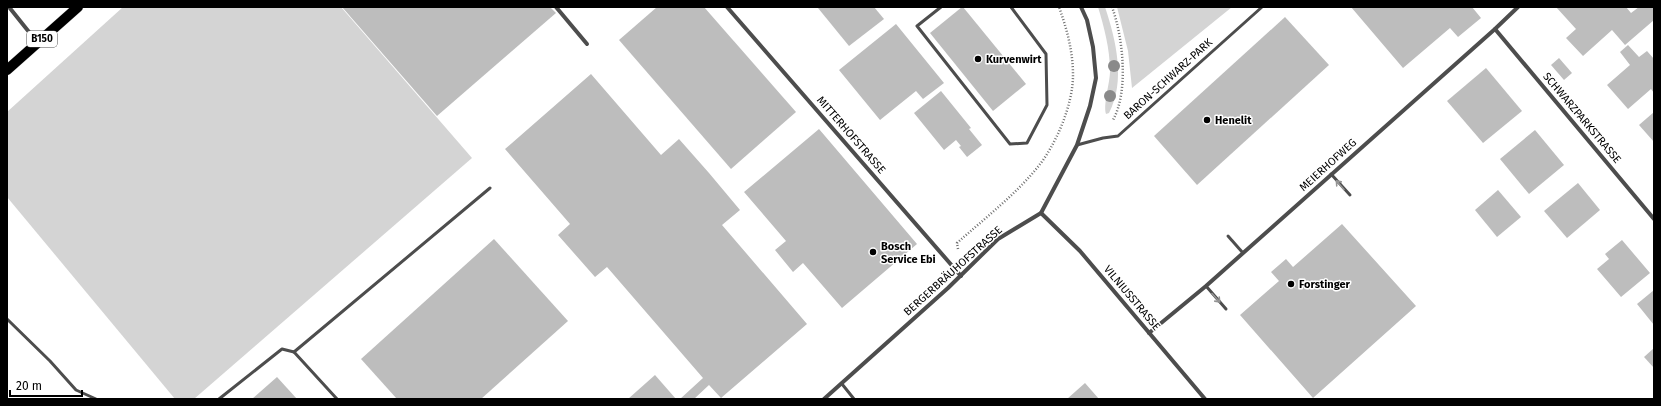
<svg xmlns="http://www.w3.org/2000/svg" width="1661" height="406" font-family="'Fira Sans',sans-serif">
<style>
.green{fill:#d4d4d4}
.building{fill:#bdbdbd}
.lines{fill:none;stroke-linecap:round;stroke-linejoin:round}
.primary-casing{stroke:#dbdbdb;stroke-width:11}
.path{stroke:#6f6f6f;stroke-width:2.5;stroke-dasharray:1 2;stroke-linecap:butt}
.service{stroke:#4d4d4d;stroke-width:3}
.minor{stroke:#4d4d4d;stroke-width:4}
.primary{stroke:#000;stroke-width:10}
.tree{fill:#8a8a8a}
.oneway{stroke:#949494}
.poi-dot{fill:#000;stroke:#fff;stroke-width:1.5}
.labels{text-anchor:middle;dominant-baseline:central;stroke-width:3;stroke-linejoin:round;paint-order:stroke}
.shield{fill:#fff;stroke:#4c4c4c;stroke-width:1}
.shield-label{font-size:10px;font-weight:bold;fill:#000}
.poi-label{font-size:11px;font-weight:bold;fill:#000;stroke:#fff;text-anchor:start}
.street-label{font-size:11px;fill:#000;stroke:#fff}
</style>
<rect width="100%" height="100%" fill="#fff"/>
<g class="green">
<polygon points="123,7 341,7 472,158 194,399 175,399 7,197 7,112"/>
<path d="M1098 7H1105C1116 40 1126 81 1109 113L1106 114C1103 104 1110 83 1110 71 1110 49 1104 27 1098 7Z"/>
<polygon points="1117,7 1232,7 1132,88 1128,51"/>
</g>
<g class="building">
<polygon points="342,7 550,7 556,13 437,116"/>
<polygon points="657,7 704,7 796,112 731,169 619,40"/>
<polygon points="820,7 874,7 884,19 849,46 818,8"/>
<polygon points="962,7 963,7 1026,84 993,111 930,33"/>
<polygon points="1351,7 1472,7 1481,18 1458,37 1450,28 1403,68"/>
<polygon points="1556,7 1626,7 1631,13 1639,7 1654,7 1654,20 1625,45 1612,30 1583,56 1566,38 1576,29"/>
<polygon points="1285,17 1329,65 1197,185 1154,136"/>
<polygon points="896,24 944,83 923,99 916,91 880,120 839,70"/>
<polygon points="1628,45 1639,57 1647,51 1654,59 1654,93 1651,89 1628,109 1607,85 1630,65 1620,52"/>
<polygon points="1559,58 1572,73 1564,80 1551,65"/>
<polygon points="1486,68 1522,111 1483,143 1447,101"/>
<polygon points="591,74 661,155 679,139 709,173 740,210 722,225 807,324 721,398 709,385 694,399 680,399 703,378 607,267 595,277 558,235 570,224 505,149"/>
<polygon points="941,91 971,128 969,129 982,145 967,157 959,147 961,146 956,140 944,150 914,113"/>
<polygon points="1654,112 1654,142 1639,125"/>
<polygon points="819,129 917,244 842,308 803,263 793,272 775,250 786,241 744,192"/>
<polygon points="1535,130 1564,165 1529,194 1500,159"/>
<polygon points="1578,183 1600,210 1567,238 1544,211"/>
<polygon points="1498,190 1521,217 1497,237 1475,210"/>
<polygon points="1342,224 1416,306 1313,398 1240,315 1279,281 1271,272 1286,259 1293,267"/>
<polygon points="494,239 568,321 481,399 397,399 361,359"/>
<polygon points="1622,240 1650,273 1621,297 1597,269 1609,259 1605,254"/>
<polygon points="1654,290 1654,325 1637,304"/>
<polygon points="1654,348 1654,368 1644,357"/>
<polygon points="655,375 676,399 628,399"/>
<polygon points="277,377 297,399 252,399"/>
<polygon points="1085,383 1099,399 1067,399"/>
</g>
<g class="lines">
<defs>
<polyline id="primary" points="7,70 78,7"/>
</defs>
<use href="#primary" class="primary-casing"/>
<g class="path">
<path d="M1112 7C1123 37 1129 91 1113 120"/>
<path d="M958 249 957 243C984 219 1014 196 1037 168 1056 145 1073 105 1073 75 1073 52 1067 29 1059 7"/>
</g>
<g class="service">
<polyline points="941,7 917,26 1010,144 1027,143 1047,105 1046,54 1011,7"/>
<polyline points="1077,145 1103,138 1118,136 1262,7"/>
<polyline points="1331,174 1350,195"/>
<polyline points="1228,236 1243,253"/>
<polyline points="1206,286 1226,309"/>
<polyline points="7,319 50,361 76,390 96,399"/>
<polyline points="294,352 337,399"/>
<polyline points="842,384 854,399"/>
<polyline points="219,399 282,349 294,352 490,188"/>
</g>
<g class="minor">
<polyline points="9,7 37,42"/>
<polyline points="556,7 587,44"/>
<polyline points="727,7 961,276"/>
<polyline points="1495,29 1654,219"/>
<polyline points="1041,213 1080,251 1205,399"/>
<polyline points="1149,333 1206,286 1495,29 1518,7"/>
<polyline points="824,399 948,288 998,239 1041,213 1077,145 1090,106 1096,78 1093,47 1087,20 1081,7"/>
</g>
<use href="#primary" class="primary"/>
</g>
<g class="tree">
<circle cx="1114" cy="66" r="6"/>
<circle cx="1110" cy="96" r="6"/>
</g>
<defs><path id="oneway-shaft" d="M-6 0H5M1.5-3L5.5 0L1.5 3" fill="none" stroke-width="1.6" stroke-linecap="round" stroke-linejoin="round"/></defs>
<g class="oneway">
<use href="#oneway-shaft" transform="translate(1340 185) rotate(-131)"/>
<use href="#oneway-shaft" transform="translate(1216 298) rotate(48)"/>
</g>
<g class="poi-dot">
<circle cx="978" cy="59" r="4"/>
<circle cx="1207" cy="120" r="4"/>
<circle cx="873" cy="252" r="4"/>
<circle cx="1291" cy="284" r="4"/>
</g>
<g class="labels">
<rect class="shield" x="27" y="31" width="30" height="16" rx="3"/>
<g class="shield-label">
<text x="42" y="39">B150</text>
</g>
<g class="poi-label">
<text x="986" y="59">Kurvenwirt</text>
<text x="1215" y="120">Henelit</text>
<text x="881" y="246">Bosch<tspan x="881" dy="13">Service Ebi</tspan></text>
<text x="1299" y="284">Forstinger</text>
</g>
<g class="street-label">
<text transform="translate(1168 79) rotate(-42)">BARON-SCHWARZ-PARK</text>
<text transform="translate(1582 118) rotate(50)">SCHWARZPARKSTRASSE</text>
<text transform="translate(851 135) rotate(49)">MITTERHOFSTRASSE</text>
<text transform="translate(1328 165) rotate(-42)">MEIERHOFWEG</text>
<text transform="translate(953 271) rotate(-42)">BERGERBRÄUHOFSTRASSE</text>
<text transform="translate(1132 298) rotate(50)">VILNIUSSTRASSE</text>
</g>
</g>
<rect width="1661" height="406" fill="none" stroke="#000000" stroke-width="16"/>
<path d="M10 390v6h72v-6" fill="none" stroke="#000000" stroke-width="2"/>
<text x="16" y="390" font-size="12" fill="#000000" stroke="#ffffff" stroke-width="3" paint-order="stroke">20 m</text>
</svg>
